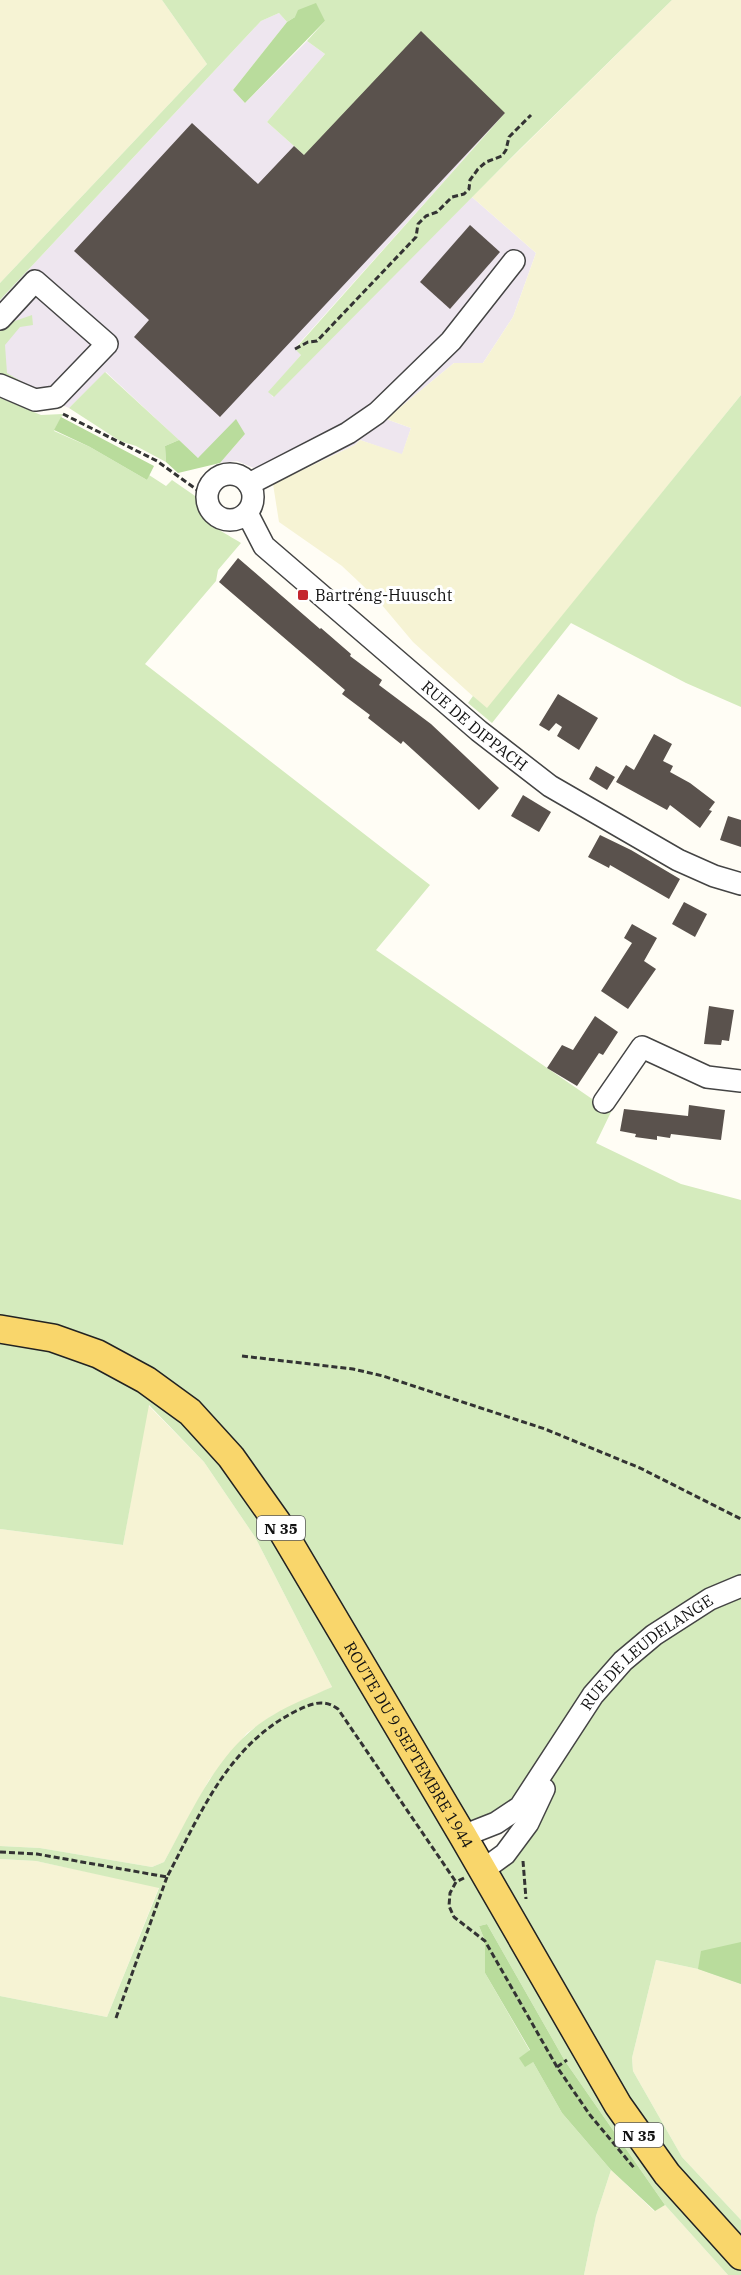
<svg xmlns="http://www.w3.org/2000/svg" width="741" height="2275" font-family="'IBM Plex Serif',serif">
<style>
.industrial{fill:#eee6ef}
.farmland{fill:#f6f3d4}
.green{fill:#d5ebbd;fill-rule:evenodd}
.forest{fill:#b9dc9c}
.building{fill:#5a524d}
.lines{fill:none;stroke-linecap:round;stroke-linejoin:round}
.minor-casing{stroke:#444;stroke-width:24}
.major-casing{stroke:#222;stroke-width:30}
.path{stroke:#333;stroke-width:3;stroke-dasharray:6 3;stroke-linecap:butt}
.minor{stroke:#fff;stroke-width:21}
.major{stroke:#f9d66b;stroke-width:27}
.poi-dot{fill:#c4262e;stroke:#fff;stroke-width:2}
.labels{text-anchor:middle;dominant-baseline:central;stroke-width:6;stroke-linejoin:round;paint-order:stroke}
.shield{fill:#fff;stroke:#585858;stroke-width:1.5}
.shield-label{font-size:15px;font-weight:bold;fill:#111}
.poi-label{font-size:16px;fill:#111;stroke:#fff;text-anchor:start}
.street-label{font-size:16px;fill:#111;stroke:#fff}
</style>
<rect width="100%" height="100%" fill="#fffdf5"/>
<polygon class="industrial" points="279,13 287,22 233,90 245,103 307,41 325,54 267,122 304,155 421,31 505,113 295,348 301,355 269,392 273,397 472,197 536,253 513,317 483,363 454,363 386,419 411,428 402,455 360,440 355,445 265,487 265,483 254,468 237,461 220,463 245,434 198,458 106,372 69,408 0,378 0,300 261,21"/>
<g class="farmland">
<polygon points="0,0 162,0 207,64 0,283"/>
<polygon points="672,0 741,0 741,395 487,709 413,642 376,598 342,566 279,522 273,484 355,445 360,440 402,454 411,428 386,419 454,363 483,363 513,317 536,253 472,197"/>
<polygon points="148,1405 204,1462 255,1537 332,1687 273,1715 247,1733 209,1780 164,1862 152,1867 40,1848 0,1846 0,1529 123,1545"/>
<polygon points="0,1859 36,1861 159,1887 107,2017 0,1996"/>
<polygon points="656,1960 698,1969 741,1984 741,2220 682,2157 633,2071 632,2058"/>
<polygon points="611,2170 654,2211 665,2205 728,2275 584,2275 596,2216"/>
</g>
<g class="green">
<polygon points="162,0 672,0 520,149 274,397 268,392 301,355 295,349 505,113 304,155 267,122 325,54 307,41 325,21 295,17 287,22 279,13 261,21 0,300 0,283 207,64"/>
<polygon points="32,315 33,325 20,327 5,345 7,373 38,391 0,378 0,331 12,322"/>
<polygon points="105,372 179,440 165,446 166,462 136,446 120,441 69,408"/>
<polygon points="741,395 741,707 686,683 571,623 492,723 468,703 473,696 487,708"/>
<path d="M0 398 41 415 63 414 54 431 90 447 147 480 149 475 166 486 172 480 198 498C199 522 222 531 241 543L218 570 216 581 145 664 430 885 376 950 611 1112 596 1143 681 1184 741 1200V1984L698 1969 656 1960 632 2058 633 2071 682 2157 741 2220V2275H728L665 2205 565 2061 487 1924 479 1926 485 1941V1973L530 2051 520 2058 533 2062 562 2113 611 2170 596 2216 584 2275H0V1996L107 2017 159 1888 36 1861 0 1859V1846L40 1848 152 1867 164 1862C193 1810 219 1746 273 1715 291 1704 312 1696 332 1687L255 1537 204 1462 149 1405 123 1545 0 1529ZM496 1823H528L483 1870 463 1836Z"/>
</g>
<g class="forest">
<polygon points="316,3 325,21 245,103 233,90 287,22 295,17 298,10"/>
<polygon points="61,417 154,466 147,480 90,447 54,430"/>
<polygon points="236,419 245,434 220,463 178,473 166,462 165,446 179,440 198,458"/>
<polygon points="487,1924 565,2061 665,2205 655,2211 611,2170 562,2113 533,2062 525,2067 519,2058 530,2050 485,1973 485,1941 479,1926"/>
<polygon points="741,1942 741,1984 698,1969 701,1951"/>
</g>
<g class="building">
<polygon points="421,31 505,113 220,417 134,337 149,320 74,251 192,123 258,184 294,146 304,155"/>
<polygon points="470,225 500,252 450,309 420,282"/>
<polygon points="238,558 320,629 321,628 351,654 350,656 382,680 379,685 431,724 499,788 479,810 403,741 401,744 368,718 370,715 342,694 345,690 219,582"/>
<polygon points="558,694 598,718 579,750 557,736 562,727 556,723 549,731 539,725"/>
<polygon points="654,734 672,744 663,761 673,766 670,772 690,783 715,802 709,810 712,811 700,828 670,805 667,810 616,782 626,765 634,770"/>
<polygon points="596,766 615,777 607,790 589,779"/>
<polygon points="523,795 551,812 539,832 511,816"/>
<polygon points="728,816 741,820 741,847 720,840"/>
<polygon points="600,835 631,850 680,879 669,899 610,865 609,868 588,857"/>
<polygon points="684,902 707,914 695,937 672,924"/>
<polygon points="632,924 657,938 644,961 656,969 628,1009 601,991 632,943 624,938"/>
<polygon points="709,1006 734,1010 729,1041 722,1040 721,1045 704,1044"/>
<polygon points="595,1016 618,1032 603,1055 599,1053 577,1086 547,1068 562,1045 573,1050"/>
<polygon points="689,1105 725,1110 721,1140 671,1134 670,1138 657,1136 657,1140 635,1137 636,1134 620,1131 624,1109 688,1116"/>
</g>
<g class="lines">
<defs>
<g id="minor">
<polyline points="0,319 35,281 107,344 56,397 35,400 0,385"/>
<circle cx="230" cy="497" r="23"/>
<polyline points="249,484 348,433 377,413 451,341 514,261"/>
<path id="s1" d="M247 513 264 546 479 731 550 786 678 860 714 876 741 884"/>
<polyline points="604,1102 642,1047 707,1077 741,1081"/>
<path id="s2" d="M463 1836 496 1823 520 1807 593 1695 623 1661 654 1635 710 1599 741 1586"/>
<polyline points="483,1870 505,1854 528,1823 544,1789"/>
</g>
<g id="major">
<path id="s3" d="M0 1329 53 1338 98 1354 146 1380 190 1412 231 1457 277 1522 463 1836 618 2105 667 2174 741 2256"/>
</g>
</defs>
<use href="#minor" class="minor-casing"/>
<use href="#major" class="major-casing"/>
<g class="path">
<polyline points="295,349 308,342 317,341 416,237 418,224 426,216 437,212 452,197 464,194 469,189 470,180 478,169 486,162 502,156 506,150 509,137 531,115"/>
<polyline points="63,414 157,461 207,497"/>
<polyline points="242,1356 353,1369 383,1376 545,1429 640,1468 741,1519"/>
<path d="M0 1852 37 1854 167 1877C201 1813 227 1746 296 1711 311 1704 323 1698 338 1709L456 1882"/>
<polyline points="523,1861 526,1899"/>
<polyline points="464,1878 456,1882 450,1893 449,1906 454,1917 485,1941 557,2067 590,2115 635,2169"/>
<polyline points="116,2018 167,1877"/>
<polyline points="557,2067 567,2060"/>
</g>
<use href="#minor" class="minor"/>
<use href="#major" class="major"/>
</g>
<rect class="poi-dot" x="297" y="589" width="12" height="12" rx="3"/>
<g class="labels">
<g class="shield">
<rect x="257" y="1516" width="48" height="24" rx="4.5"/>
<rect x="615" y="2123" width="48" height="24" rx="4.5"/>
</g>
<g class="shield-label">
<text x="281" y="1528">N 35</text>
<text x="639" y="2135">N 35</text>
</g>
<g class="poi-label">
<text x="315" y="595">Bartréng-Huuscht</text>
</g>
<g class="street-label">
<text stroke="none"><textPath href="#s1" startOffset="314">RUE DE DIPPACH</textPath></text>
<text stroke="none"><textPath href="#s2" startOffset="267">RUE DE LEUDELANGE</textPath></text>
<text stroke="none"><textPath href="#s3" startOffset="610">ROUTE DU 9 SEPTEMBRE 1944</textPath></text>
</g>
</g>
</svg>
